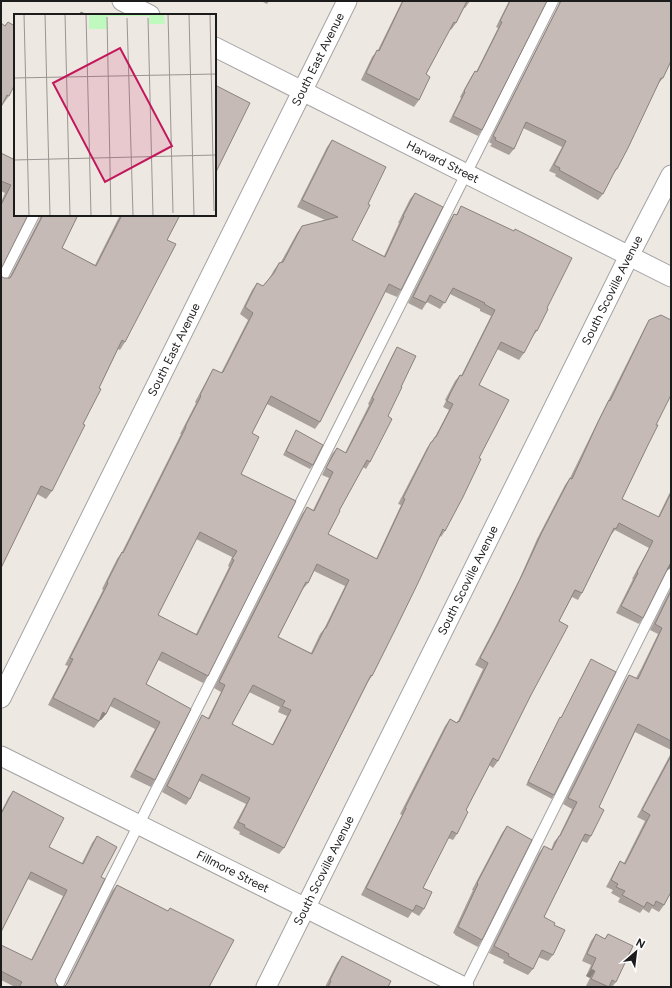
<svg xmlns="http://www.w3.org/2000/svg" width="672" height="988" font-family="Figtree,sans-serif">
<style>
.lines{fill:none;stroke-linecap:round;stroke-linejoin:round}
.lane-casing{stroke:#a3a3a3;stroke-width:12}
.street-casing{stroke:#a3a3a3;stroke-width:21}
.lane{stroke:#fff;stroke-width:10}
.street{stroke:#fff;stroke-width:19}
.wall{fill:#a9a09c;fill-rule:evenodd}
.shaded-wall{fill:#8a827f}
.building{fill:#c5bab5;stroke:#8a827f;fill-rule:evenodd}
.labels{text-anchor:middle;dominant-baseline:central;stroke-width:3.5;stroke-linejoin:round;paint-order:stroke}
.street-label{font-size:12px;fill:#1c1c1c;stroke:#fff}
.inset-road{fill:none;stroke:#9a9693;stroke-width:1}
.view{fill:#c2185b;fill-opacity:0.15;stroke:#c2185b;stroke-width:2}
.inset-edge{fill:none;stroke:#1c1c1c;stroke-width:2}
</style>
<rect width="100%" height="100%" fill="#eee8e2"/>
<g class="lines">
<defs>
<g id="lane">
<polyline points="1,280 34,215"/>
<polyline points="57,987 553,1"/>
<polyline points="465,987 671,574"/>
</g>
<g id="street">
<polyline points="122,1 150,15"/>
<path id="s1" d="M215 47 671 277"/>
<path id="s2" d="M1 698 347 1"/>
<path id="s3" d="M1 756 464 987"/>
<path id="s4" d="M266 987 629 256 671 175"/>
</g>
</defs>
<use href="#lane" class="lane-casing"/>
<use href="#street" class="street-casing"/>
<use href="#lane" class="lane"/>
<use href="#street" class="street"/>
</g>
<g class="wall">
<polygon points="261,1 269,1 267,4"/>
<polygon points="402,1 470,1 465,8 464,8 456,23 451,30 450,29 426,74 419,100 414,107 361,80 372,57 378,50"/>
<polygon points="509,1 547,1 482,130 478,136 449,122 461,98 460,97 471,77 475,71 476,72 498,28 496,27"/>
<polygon points="559,1 671,1 663,78 658,84 617,169 612,175 603,194 598,200 555,176 556,174 549,171 562,147 523,128 514,149 509,155 490,146 492,144 489,142 559,4"/>
<polygon points="8,22 9,96 3,104 5,25"/>
<path d="M332 140 368 204 352 240 384 256 399 223H398L410 199 415 193 401 290 397 297 385 292 320 422 315 429 267 404 252 433 241 474 296 501 208 676 203 683 158 660 146 684 191 709 155 780 151 787 130 777 155 729 110 706 106 714 101 720H100L94 728 48 705 68 666 65 665 103 590 102 589 117 559 122 552 181 434H180L196 403 195 402 209 376 213 369 221 373 248 320 240 314 252 290 257 283 263 286 270 277 274 270 279 263 281 262 297 233 302 226 325 220 297 207 327 147ZM196 539 232 557 228 566 229 567 196 634 158 615Z"/>
<polygon points="1,153 15,160 1,269 1,202 5,193 1,191"/>
<path d="M461 206 547 308 537 331 532 337 524 353 519 360 497 349 479 385V458L445 531 441 537 440 536 372 676 368 682 284 848 279 854 239 834 240 832 233 828 246 804 199 781 190 799 186 805 162 792 198 722 202 715 208 718 221 692 214 688 302 514 307 507 313 510 329 478 322 475 332 454 337 448 345 453 369 405 368 404 393 354 397 347 388 416 370 462 366 469 363 467 339 511 328 534 376 559 401 505 398 504 427 448 435 437 449 410 443 407 446 401 445 400 455 381 460 375 461 376 491 316 480 311V309L450 294 440 309 427 302 422 310 408 303 450 220 454 214 456 215ZM314 571 345 586 324 629 320 634 311 653 278 637 303 589 308 583ZM249 692 280 707 278 712 287 716 272 745 232 724Z"/>
<polygon points="40,215 78,215 62,248 95,265 120,215 180,215 167,240 125,342 120,350 118,349 99,388 52,491 46,499 37,494 4,278 9,278 40,218"/>
<polygon points="649,320 656,425 647,447 622,499 658,517 671,490 671,568 667,569 643,618 639,624 616,613 633,579 632,579 649,548 615,530 611,535 582,593 578,600 572,597 559,621 531,695 498,761 493,768 489,765 466,810 457,834 453,840 448,838 423,888 424,909 419,916 412,912 408,918 361,895 402,815 400,814 445,726 450,719 457,723 483,669 475,665 493,631 519,580 537,539 565,485 570,478 594,429 645,327"/>
<polygon points="296,430 313,465 310,469 283,455 294,434"/>
<polygon points="671,588 671,750 635,732 599,807 591,836 587,843 582,841 544,917 554,925 553,955 548,961 538,957 533,969 528,975 503,963 504,960 489,953 539,853 544,846 551,850 554,842 559,836 572,809 563,804 625,681 629,675 636,678 641,669 658,634 650,630"/>
<polygon points="591,659 554,795 552,799 526,785 558,721 561,718 589,663"/>
<polygon points="671,753 671,892 664,905 659,912 652,908 649,913 643,909 640,913 618,902 620,898 611,893 613,890 606,887 616,868 620,861 624,863 645,821 637,817"/>
<polygon points="13,791 49,847 82,863 92,843 97,836 101,877 56,978 55,981 58,986 62,987 15,987 1,980 1,945 31,960 63,896 28,879 1,932 1,812 8,798"/>
<polygon points="507,826 482,940 478,947 455,935 455,934 453,933 473,890 472,890 502,833"/>
<polygon points="117,885 168,911 170,908 209,987 65,986 112,891"/>
<polygon points="596,934 605,939 608,934 616,982 612,987 589,987 586,986 590,978 586,976 591,965 582,961 591,941"/>
<polygon points="342,956 388,987 325,987 337,963"/>
</g>
<g class="shaded-wall">
<polygon points="670,564 671,564 671,568 670,568 665,571"/>
<polygon points="103,712 106,714 101,720 99,719"/>
<polygon points="591,969 595,971 590,978 586,976"/>
</g>
<g class="building">
<polygon points="403,1 467,1 456,23 454,22 426,74 430,77 419,100 366,73 377,50 379,51"/>
<polygon points="510,1 547,1 482,130 453,116 465,92 464,91 475,71 477,72 502,22 500,21"/>
<polygon points="561,1 671,1 671,61 663,78 661,78 628,148 617,169 616,169 603,194 559,170 560,168 554,165 566,141 526,122 514,149 495,140 496,138 493,136"/>
<polygon points="81,12 87,15 80,15"/>
<polygon points="8,22 15,26 15,84 9,96 7,95 1,107 1,23 5,26"/>
<polygon points="215,85 250,103 215,174"/>
<path d="M332 140 386 167 368 204 370 205 352 240 385 257 404 216H403L415 193 443 207 401 290 389 284 320 422 271 396 252 433 259 437 241 474 296 501 208 676 162 652 146 684 191 709 155 780 135 770 160 722 114 698 106 714 103 712 99 721 53 698 73 659 70 658 108 583 107 582 122 552 123 553 186 427H185L201 396 200 395 213 369 222 373V372H223L253 313 245 307 257 283 263 286 274 273 279 263 283 262 302 226 338 217 302 200ZM200 532 237 551 232 559 234 560 197 635 158 615Z"/>
<polygon points="1,153 15,160 15,215 28,215 1,269 1,205 11,185 1,181"/>
<path d="M461 206 514 231 515 229 572 258 547 308 548 309 537 331 536 330 524 353 501 342 479 385 509 400 479 458 481 459 463 497 445 531 443 529 418 583 396 628 372 676 371 675 284 848 244 827 245 825 238 822 250 798 202 774 190 799 167 786 202 715 209 719 225 685 219 682 307 507 314 511 333 472 326 468 337 448 346 453 374 399 372 398 397 347 416 356 401 387H402L388 416 392 419 370 462 367 460 339 511H340L328 534 377 559 405 499 403 498 431 442H432L435 437H436L453 404 447 401 450 394 460 375 462 376 495 310 484 304 485 303 453 288 445 303 430 295 426 303 413 297 454 214 457 215ZM317 564 349 580 326 628H325L312 654 278 637 306 582 308 583ZM253 685 285 701 282 706 291 710 273 745 232 724Z"/>
<polygon points="43,215 78,215 62,248 96,266 122,215 180,215 167,240 176,244 125,342 122,340 99,388 101,389 83,424 85,425 52,491 41,486 1,568 1,276 4,278 10,278 12,275"/>
<polygon points="661,315 671,320 671,395 656,425 658,425 647,447 622,499 659,517 671,493 671,564 670,564 643,618 621,606 638,573 637,572 653,541 619,523 616,529 614,528 582,593 575,590 559,621 568,626 531,695 498,761 493,758 466,810 468,812 457,834 452,831 423,888 432,892 424,909 416,905 413,911 366,888 406,808 405,808 450,719 457,723 458,721 459,722 488,663 480,658 498,624 523,573 542,532 570,478 572,479 598,422 609,400 610,401 649,320"/>
<polygon points="296,430 323,445 313,465 286,451"/>
<polygon points="671,591 671,741 638,724 599,807 604,810 591,836 585,834 544,917 555,923 554,925 565,930 553,955 542,950 533,969 508,956 509,954 494,946 544,846 552,850 559,836 560,836 577,802 568,798 629,675 638,679 662,628 655,624"/>
<polygon points="591,659 616,672 554,795 528,782 560,717 561,718"/>
<polygon points="671,756 671,892 664,905 656,901 654,906 647,902 644,907 622,895 625,891 616,887 618,884 611,880 620,861 625,864 650,815 642,810"/>
<polygon points="13,791 64,818 49,847 83,864 97,836 117,847 101,877 105,879 56,978 55,981 58,986 62,987 19,987 22,982 1,971 1,945 32,960 67,890 31,872 1,932 1,814"/>
<polygon points="507,826 532,840 482,940 460,928 458,927 478,884 477,883"/>
<polygon points="117,885 168,911 170,908 234,940 209,987 62,987 65,986 67,984"/>
<polygon points="596,934 605,939 608,934 633,946 616,982 612,980 609,987 591,979 595,971 591,969 596,958 587,954"/>
<polygon points="342,956 391,981 388,987 328,987 331,981 330,980"/>
</g>
<g class="labels">
<g class="street-label">
<text stroke="none"><textPath href="#s2" startOffset="713">South East Avenue</textPath></text>
<text stroke="none"><textPath href="#s1" startOffset="255">Harvard Street</textPath></text>
<text stroke="none"><textPath href="#s4" startOffset="778">South Scoville Avenue</textPath></text>
<text stroke="none"><textPath href="#s2" startOffset="389">South East Avenue</textPath></text>
<text stroke="none"><textPath href="#s4" startOffset="454">South Scoville Avenue</textPath></text>
<text stroke="none"><textPath href="#s3" startOffset="259">Fillmore Street</textPath></text>
<text stroke="none"><textPath href="#s4" startOffset="130">South Scoville Avenue</textPath></text>
</g>
</g>
<g transform="translate(14 14)">
<rect width="202" height="202" fill="#eee8e2"/>
<path d="M75 0H150L151 10H135V2H93V15H75Z" fill="#c0f9bd"/>
<path class="inset-road" d="M10 0 15 202M31 0 36 202M51 0 56 202M72 0 77 202M154 0 159 199M175 0 180 202M196 0 200 197M93 3 97 202M113 4 119 201M134 4 139 202M0 64 202 60M0 146 202 141"/>
<path class="view" d="M106 34 158 132 91 168 39 69Z"/>
<rect width="202" height="202" class="inset-edge"/>
</g>
<rect width="672" height="988" fill="none" stroke="#1c1c1c" stroke-width="4"/>
<g transform="translate(636 952) rotate(28)" stroke="#ffffff" stroke-width="3" paint-order="stroke">
<path d="M0-3L7 15L0 10L-7 15Z" fill="#1c1c1c"/>
<text y="-6" font-size="11" font-weight="bold" text-anchor="middle" fill="#1c1c1c">N</text>
</g>
</svg>
